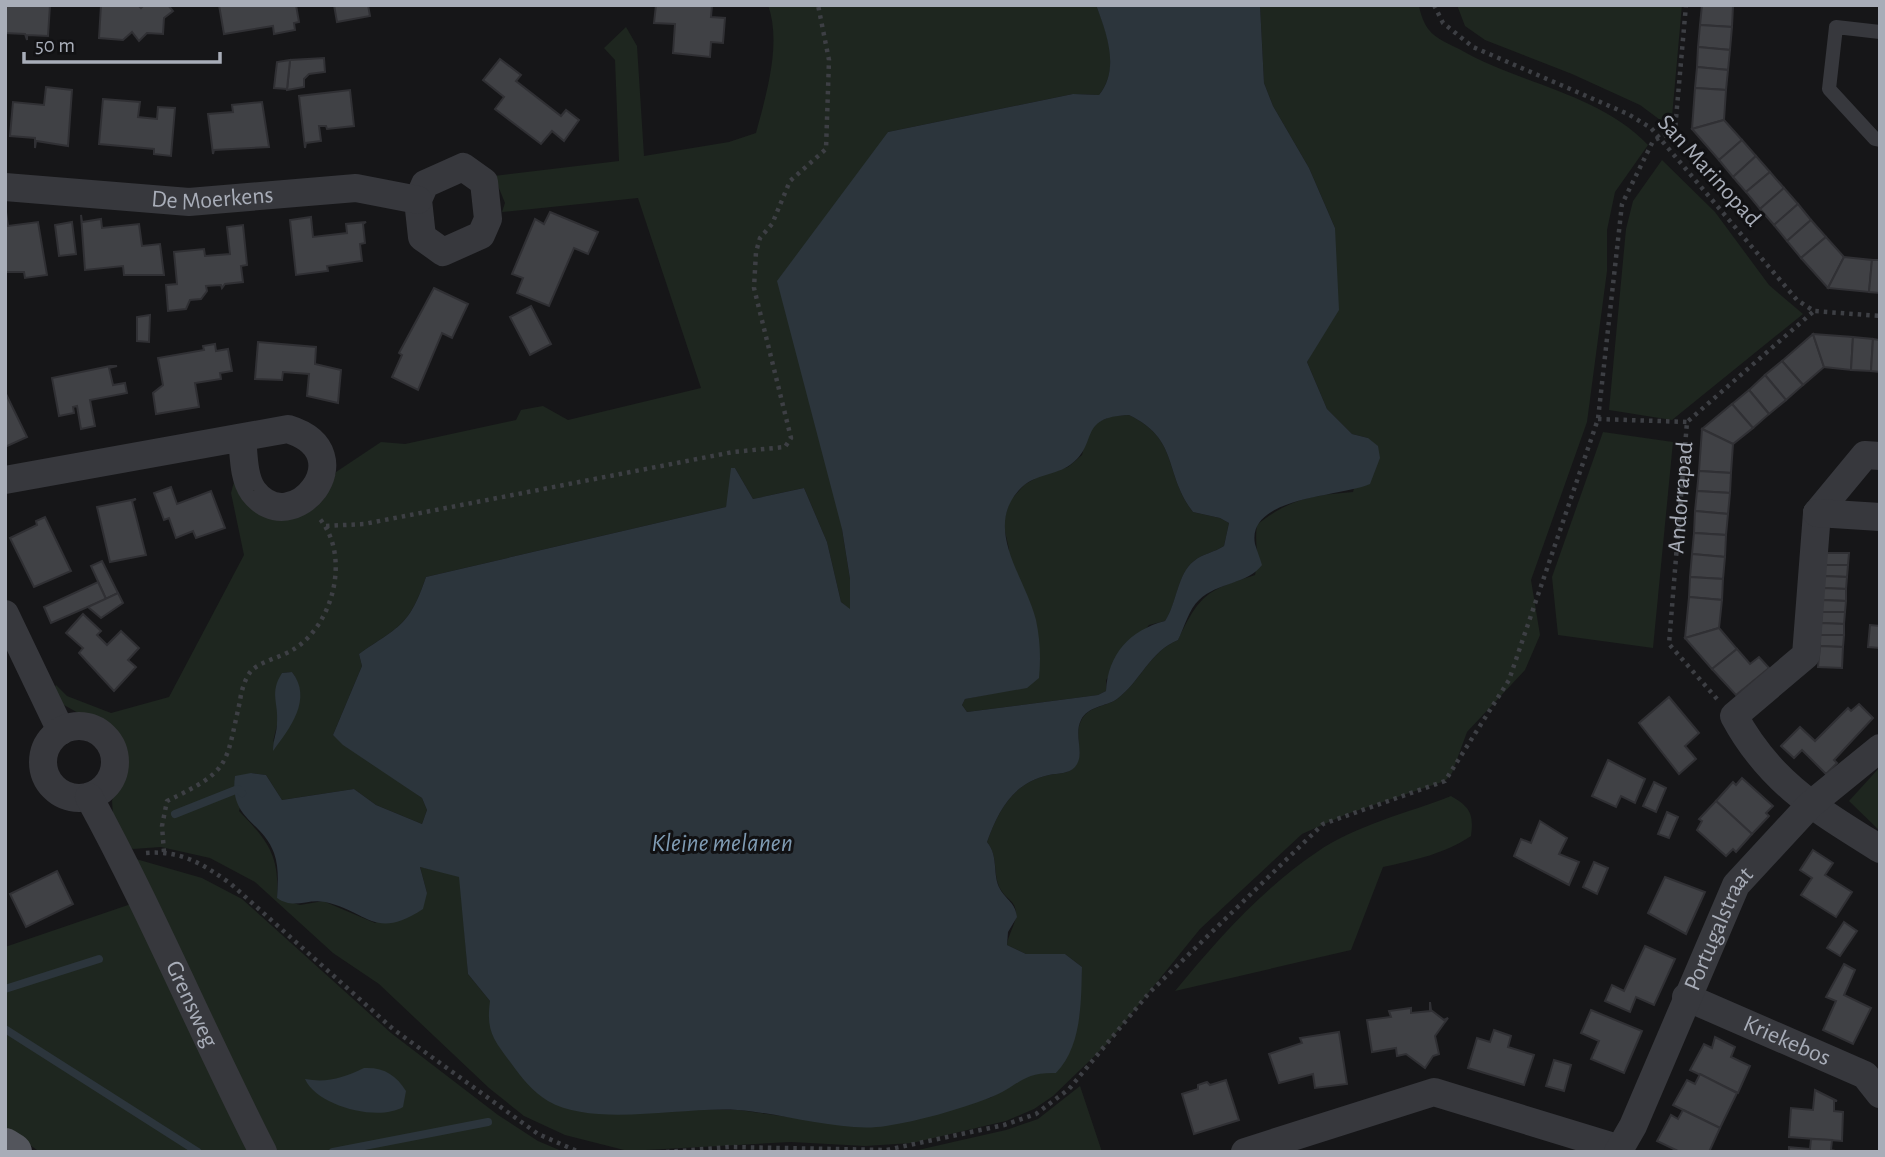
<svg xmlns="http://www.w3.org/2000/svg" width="1885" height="1157" font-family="'Alegreya Sans',sans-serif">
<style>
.green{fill:#1e261f;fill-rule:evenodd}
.water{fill:#2c353c;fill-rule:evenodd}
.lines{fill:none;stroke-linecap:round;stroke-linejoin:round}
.stream{stroke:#2c353c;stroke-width:8}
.building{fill:#404145;stroke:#303034;stroke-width:2}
.path{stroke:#3d3f44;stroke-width:4.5;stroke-dasharray:3.5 5;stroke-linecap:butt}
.lane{stroke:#37383d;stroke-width:14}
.street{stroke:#37383d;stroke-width:28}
.primary{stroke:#53555c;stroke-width:38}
.labels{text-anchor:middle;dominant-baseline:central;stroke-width:6;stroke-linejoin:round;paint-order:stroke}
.street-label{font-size:24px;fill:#a8adb8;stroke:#111113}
.water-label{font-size:26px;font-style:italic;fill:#7f9bb3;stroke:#111113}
</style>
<rect width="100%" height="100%" fill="#161618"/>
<g class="green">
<path d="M768 5H1096C1108 34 1120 69 1099 95L1073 94 888 132 842 529 850 579V610L841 602 827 542 804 488 753 499 735 468 726 507 426 577C409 627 399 626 359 654L362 666 333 735 422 798 427 810 422 824 376 805 354 789 282 800 266 775 251 773 239 811C267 840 280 855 277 898L300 905 323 901 375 923 427 893 420 867 460 876 468 974 490 1001 690 1109 739 1110 844 1125 990 1098 1032 1072 1056 1073 1079 1017 1082 967 1065 954H1026L1007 945C1008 934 1017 922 1016 913 1016 901 1006 899 1001 890 992 876 999 856 987 842 999 809 1013 783 1049 775 1058 773 1069 774 1074 767 1086 754 1073 736 1081 721 1088 706 1105 707 1117 699 1141 681 1149 652 1178 640 1200 594 1207 590 1255 575 1260 554 1254 545 1257 525 1288 499 1314 495 1353 492L1368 438 1352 434 1327 409 1307 362 1320 337 1335 228 1309 168 1273 106 1264 83 1260 5H1419C1420 13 1424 24 1429 30 1436 39 1451 45 1461 50 1520 84 1600 94 1648 145L1615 192 1607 230V271L1587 422 1531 580 1540 635 1525 670 1467 732 1452 773 1445 781 1347 814 1302 834 1200 929 1106 1045 1053 1096 1034 1109 1006 1121 912 1143 865 1146 791 1142 628 1151 565 1135 524 1116 489 1088 379 984 333 953 255 882 210 858 161 847 133 849 127 846 113 815 112 801 124 760 120 747 102 726 62 704 53 690 56 685 67 696 111 713 169 697 244 555 231 493 235 478 294 518C319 511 329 496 336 472L381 442 405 444 516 420 521 410 543 406 568 420 701 388 638 198 502 212 505 203 494 176 619 161 615 60 604 48 626 27 637 46 644 156 729 142 756 133C766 95 782 44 768 5ZM292 672C310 696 286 720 273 742L278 721 282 673Z"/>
<polygon points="1457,5 1682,5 1671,128 1640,105 1572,74 1485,40 1465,26"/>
<polygon points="1662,160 1715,212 1769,285 1803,314 1672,420 1609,410 1626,229 1633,201"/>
<path d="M1129 415C1180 440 1163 472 1193 512L1220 518 1229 523 1224 546C1215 552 1202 554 1194 561 1177 574 1177 604 1165 621L1149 625 1106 680V691L1098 695 967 712 962 705 965 699 995 693 1009 549 1003 523 1010 501 1024 485 1041 475 1068 467 1082 455 1088 433 1098 422 1112 416Z"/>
<polygon points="1603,432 1673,442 1653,648 1558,635 1552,577"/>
<polygon points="1880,767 1880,831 1849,801"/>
<path d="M1451 796C1470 807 1474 814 1471 836 1444 854 1415 860 1383 867L1351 950 1175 991C1217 940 1262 889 1317 852 1356 825 1408 813 1451 796Z"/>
<polygon points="136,859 202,878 242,899 391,1033 498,1115 538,1141 564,1152 273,1152"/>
<polygon points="131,904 252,1152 40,1152 5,1128 5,947"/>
<polygon points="1080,1086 1102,1152 909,1152 1006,1130 1038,1119"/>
</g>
<g class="water">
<path d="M1096 5H1260L1264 83 1273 106 1309 168 1335 228 1339 310 1307 362 1327 409 1352 434 1368 438 1378 446 1380 458 1370 484C1342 497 1246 496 1255 544 1257 551 1260 558 1262 565 1248 584 1218 582 1199 600 1189 609 1184 628 1178 640 1149 652 1141 681 1117 699 1105 707 1088 706 1081 720 1073 736 1086 754 1075 767 1069 774 1058 773 1049 775 1013 783 999 809 987 842 999 856 992 875 1000 889 1007 901 1015 902 1017 917L1008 932 1007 945 1026 954H1065L1082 967C1081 1002 1082 1046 1056 1073 1020 1072 1019 1087 989 1098 957 1110 919 1121 886 1126 844 1133 781 1113 738 1110 683 1106 595 1128 548 1101 534 1093 520 1076 511 1063 493 1039 486 1031 490 1001L468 974 459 877 420 867 427 893 423 909C374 941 368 911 325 902 308 898 294 910 277 898 278 883 279 867 274 853 262 820 229 820 235 776L251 773 266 775 282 800 354 789 376 805 422 824 427 810 422 798 343 745 333 735 362 666 359 654C399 626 409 627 426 577L726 507 731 468H735L753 499 804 488 827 542 841 602 850 609V579L842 529 777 281 888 132 1073 94 1099 95C1120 69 1107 34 1096 5ZM1129 415C1180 440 1163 472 1193 512L1220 518 1229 523 1224 546C1215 552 1202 554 1194 561 1177 574 1177 603 1165 621 1130 630 1108 654 1106 691L1098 695 967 712 962 705 965 699 1027 688 1039 678C1041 658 1040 639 1036 620 1025 576 981 527 1022 487 1036 474 1056 475 1070 465 1100 444 1076 417 1129 415Z"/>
<path d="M292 672C313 699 290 728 273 751 273 740 277 732 277 723 279 703 269 693 282 673Z"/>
<path d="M364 1068C384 1067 396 1075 406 1091L403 1107C378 1122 317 1106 305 1079 327 1083 343 1078 364 1068Z"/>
</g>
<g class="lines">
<g class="stream">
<polyline points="175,814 238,789 242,793"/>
<polyline points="5,989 99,959"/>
<polyline points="5,1029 198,1152"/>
<polyline points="333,1152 488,1122"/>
</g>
</g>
<g class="building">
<polygon points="5,5 50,5 48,36 27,35 27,40 25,34 5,33"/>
<polygon points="101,5 138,5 141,8 144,5 168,5 173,11 164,18 163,34 147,33 139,41 132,32 123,40 99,38"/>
<polygon points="219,5 296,5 299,22 294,23 295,30 274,34 273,26 224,34"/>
<polygon points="334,5 368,5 370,16 337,22"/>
<polygon points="656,5 712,5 711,17 725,18 723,43 711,42 710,57 673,53 675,24 654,23"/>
<polygon points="1702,5 1733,6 1732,27 1700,25"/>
<polygon points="1700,25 1732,27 1730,50 1698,47"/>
<polygon points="1698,47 1730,50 1728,70 1697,67"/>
<polygon points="324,58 325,72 309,74 304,79 304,87 287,90 290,60"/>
<polygon points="500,59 521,75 516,81 561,116 566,110 579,120 564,141 552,131 541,144 495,109 504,97 483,80"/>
<polygon points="290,60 287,89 274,88 277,62"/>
<polygon points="1697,67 1728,70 1726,90 1695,88"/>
<polygon points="46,87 72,90 68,146 36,141 35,148 35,138 10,136 13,102 44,105"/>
<polygon points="1695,88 1726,90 1724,120 1692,129"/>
<polygon points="350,90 354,126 327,129 326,126 319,126 321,141 306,143 305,148 299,96"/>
<polygon points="103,99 140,102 138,117 157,119 158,107 175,108 171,156 154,154 154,149 99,144"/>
<polygon points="262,102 269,147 214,150 213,154 208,114 233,112 232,105"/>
<polygon points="1724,120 1742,140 1719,160 1692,129"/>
<polygon points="1742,140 1756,156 1733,177 1719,160"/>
<polygon points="1756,156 1770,172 1746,192 1733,177"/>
<polygon points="1770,172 1784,188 1760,209 1746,192"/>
<polygon points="1784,188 1798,204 1774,225 1760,209"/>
<polygon points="1798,204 1811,220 1787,241 1774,225"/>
<polygon points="6,212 8,226 38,222 47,275 25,278 24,272 5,272"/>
<polygon points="550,212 598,232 588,254 574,248 549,306 517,293 523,278 512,274 535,219 544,224"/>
<polygon points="81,215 82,222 101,219 102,228 139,224 142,246 160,244 164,275 124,275 123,266 85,270"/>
<polygon points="311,217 313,237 347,233 346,224 366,222 363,224 365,243 360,244 362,261 327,266 328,271 296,275 290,220"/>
<polygon points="1811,220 1826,237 1801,258 1787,241"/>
<polygon points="72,222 76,254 59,256 55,225"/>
<polygon points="243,225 247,265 241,266 243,282 225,284 222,288 221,285 206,286 207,291 201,299 190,300 186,309 168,311 166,285 177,284 174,252 204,249 205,256 230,254 227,227"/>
<polygon points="1826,237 1844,257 1828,288 1801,258"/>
<polygon points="1844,257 1872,260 1869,292 1828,288"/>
<polygon points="1872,260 1880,260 1880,293 1869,292"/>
<polygon points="434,288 468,304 452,338 442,333 418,390 392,377 402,355 399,353"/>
<polygon points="531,306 551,344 530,355 510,317"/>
<polygon points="150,315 149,342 137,341 137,317"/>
<polygon points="1813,334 1824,367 1803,385 1782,361"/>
<polygon points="1813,334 1853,337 1851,370 1824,367"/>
<polygon points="1853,337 1873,339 1871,371 1851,370"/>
<polygon points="1873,339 1880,340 1880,372 1871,371"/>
<polygon points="258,342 316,347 315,364 341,370 338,403 307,396 309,374 283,372 282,380 255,379"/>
<polygon points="215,344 216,351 228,349 232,371 220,373 221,379 195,383 199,407 156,414 153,393 163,385 158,358 204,350 203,346"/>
<polygon points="1782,361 1803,385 1786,400 1765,375"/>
<polygon points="110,366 117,366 109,368 113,385 125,383 127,393 90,400 95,426 81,429 77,406 73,407 74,413 59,416 52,378"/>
<polygon points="1765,375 1786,400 1769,414 1749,390"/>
<polygon points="1749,390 1769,414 1753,428 1732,404"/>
<polygon points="5,392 27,437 5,447"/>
<polygon points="1732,404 1753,428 1733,444 1702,429"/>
<polygon points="1702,429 1733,444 1731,473 1699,471"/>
<polygon points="1699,471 1731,473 1730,493 1697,491"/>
<polygon points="171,487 177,504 211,491 225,528 196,538 193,531 176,538 169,518 164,520 154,493"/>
<polygon points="1697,491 1730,493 1728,514 1695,511"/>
<polygon points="136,499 132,501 146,555 110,562 97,507"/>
<polygon points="1695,511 1728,514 1726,535 1694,533"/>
<polygon points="45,517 71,571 34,587 10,538 37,525 36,521"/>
<polygon points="1694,533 1726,535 1725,557 1692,554"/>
<polygon points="1825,553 1849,553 1848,565 1825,565"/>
<polygon points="1692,554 1725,557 1723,579 1690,577"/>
<polygon points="102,561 118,593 106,599 91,566"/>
<polygon points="1825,565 1848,565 1847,577 1824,576"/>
<polygon points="1824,576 1847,577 1846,589 1823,588"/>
<polygon points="1690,577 1723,579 1722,600 1689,597"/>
<polygon points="98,582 106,599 51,623 44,607"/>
<polygon points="1823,588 1846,589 1846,601 1822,600"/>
<polygon points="118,593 123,603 101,618 88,607"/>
<polygon points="1689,597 1722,600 1719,628 1685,638"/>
<polygon points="1822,600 1846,601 1845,612 1822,612"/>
<polygon points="1822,612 1845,612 1844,624 1821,623"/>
<polygon points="83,614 101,631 97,635 107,645 121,631 139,648 128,660 136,667 114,691 79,653 83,648 66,633"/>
<polygon points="1821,623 1844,624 1844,635 1820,635"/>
<polygon points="1870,625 1880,626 1880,648 1868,647"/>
<polygon points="1719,628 1737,649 1712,669 1685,638"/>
<polygon points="1820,635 1844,635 1843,647 1820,646"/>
<polygon points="1820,646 1843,647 1842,668 1818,667"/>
<polygon points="1737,649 1750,664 1759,657 1769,668 1736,695 1712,669"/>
<polygon points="1669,697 1699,733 1685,746 1696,759 1679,774 1639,723"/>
<polygon points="1859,704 1873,718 1834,760 1837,763 1826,774 1802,750 1794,758 1781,746 1800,727 1815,741 1848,708 1851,711"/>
<polygon points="1608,760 1645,779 1635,803 1621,796 1616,807 1592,796"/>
<polygon points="1742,778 1773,806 1766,813 1769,816 1752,834 1716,801 1733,782 1736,785"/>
<polygon points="1654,782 1666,788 1656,812 1643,806"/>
<polygon points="1716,801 1752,834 1736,852 1733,849 1726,856 1697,830 1702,821 1699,819"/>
<polygon points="1667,812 1678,817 1669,838 1658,834"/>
<polygon points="1540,821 1567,838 1559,854 1579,862 1569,885 1514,856 1521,839 1531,843"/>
<polygon points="1813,850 1833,863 1825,875 1852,892 1836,917 1801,895 1812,878 1800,870"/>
<polygon points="1594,862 1608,868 1597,894 1583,887"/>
<polygon points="57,871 73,904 26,927 10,894"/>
<polygon points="1665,877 1705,892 1686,934 1648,913"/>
<polygon points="1844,922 1857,931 1840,956 1827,948"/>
<polygon points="1645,946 1675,959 1654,1005 1636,997 1630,1012 1605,1001 1612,985 1624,991"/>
<polygon points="1844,964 1855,970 1844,995 1871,1008 1853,1044 1823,1030 1836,1001 1826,997"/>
<polygon points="1430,1002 1431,1010 1444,1020 1448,1018 1435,1036 1439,1054 1433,1056 1425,1068 1406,1054 1397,1056 1396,1048 1372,1052 1367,1020 1391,1017 1389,1011 1411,1008 1411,1013 1430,1011"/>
<polygon points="1591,1010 1642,1031 1624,1073 1591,1059 1599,1041 1581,1033"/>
<polygon points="1494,1030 1511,1036 1508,1047 1534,1055 1524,1085 1468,1068 1477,1038 1490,1042"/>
<polygon points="1339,1032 1347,1084 1315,1088 1313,1074 1279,1083 1269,1054 1302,1043 1300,1038"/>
<polygon points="1715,1037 1735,1047 1731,1057 1750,1066 1738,1093 1690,1070 1704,1044 1712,1048"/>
<polygon points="1554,1060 1571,1065 1564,1091 1546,1086"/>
<polygon points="1700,1074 1737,1093 1720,1128 1673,1105 1687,1080 1695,1084"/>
<polygon points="1226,1080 1239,1120 1194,1134 1182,1094 1198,1089 1198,1085 1207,1082 1210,1085"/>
<polygon points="1815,1090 1837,1101 1834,1101 1834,1111 1843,1112 1842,1141 1789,1137 1791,1108 1813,1110"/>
<polygon points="1683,1110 1720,1128 1709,1152 1680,1152 1657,1141 1671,1115 1678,1119"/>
<polygon points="1811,1139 1832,1140 1831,1150 1840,1152 1789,1152 1789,1147 1810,1149"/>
</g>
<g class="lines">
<g class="path">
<polyline points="1434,5 1443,23 1473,47 1628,114 1651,128 1797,300 1814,311 1880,316"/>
<polyline points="1598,419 1687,422"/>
<polyline points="326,526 364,524 733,452 785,447 791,438 754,288 756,252 760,238 772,224 790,181 826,149 829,60 818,5"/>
<path id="s1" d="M1717 699 1669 644 1687 422 1814 311"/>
<path d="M164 852 162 826 167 801C231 770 225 767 240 701 241 692 245 678 251 671 261 661 282 657 294 649 334 624 351 555 319 518"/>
<path d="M146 853C181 850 203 864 231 884L393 1029 538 1134 579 1152"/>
<polyline points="666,1152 730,1147 886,1150 1004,1125 1036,1114 1069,1089 1149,993 1323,824 1445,781 1509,680 1598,419 1622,204 1653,141 1675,130 1686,5"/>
</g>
<polyline class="lane" points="1880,32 1836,27 1829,89 1875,139 1880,140"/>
<g class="street">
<polygon points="463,167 484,182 488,219 481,235 443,252 422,237 418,200 425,184"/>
<path id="s2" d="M5 187 189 202 356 188 418 200"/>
<path d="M5 480 288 429C366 453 292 543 253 491 243 477 244 454 242 438"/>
<path d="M1817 513 1806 655 1734 716C1770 783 1818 810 1880 849"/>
<polyline points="1817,513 1865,455 1880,456"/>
<polyline points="1817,513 1880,517"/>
<polyline points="5,614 61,731"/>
<circle cx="79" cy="762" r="36"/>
<path id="s3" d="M89 797C152 912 203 1035 263 1152"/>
<path id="s4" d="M1686 997 1865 1075 1880 1094"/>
<polyline points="1245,1152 1434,1092 1620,1149"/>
<path id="s5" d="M1618 1152 1633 1126 1736 885 1810 805 1880 748"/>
</g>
<polyline class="primary" points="5,1147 13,1152"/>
</g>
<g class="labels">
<g class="street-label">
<text transform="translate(1709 171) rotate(48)">San Marinopad</text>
<text stroke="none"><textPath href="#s2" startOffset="208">De Moerkens</textPath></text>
<text stroke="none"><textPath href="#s1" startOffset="220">Andorrapad</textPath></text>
<text stroke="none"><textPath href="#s5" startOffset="245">Portugalstraat</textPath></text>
<text stroke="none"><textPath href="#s3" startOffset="231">Grensweg</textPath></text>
<text stroke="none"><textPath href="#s4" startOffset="110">Kriekebos</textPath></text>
</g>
<g class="water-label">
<text x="722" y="843">Kleine melanen</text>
</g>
</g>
<rect width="1885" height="1157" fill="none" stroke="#a8adb8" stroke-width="14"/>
<path d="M24 52v10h196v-10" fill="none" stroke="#a8adb8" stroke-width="3.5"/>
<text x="35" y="52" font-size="21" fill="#a8adb8" stroke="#111113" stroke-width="5" paint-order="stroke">50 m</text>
</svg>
